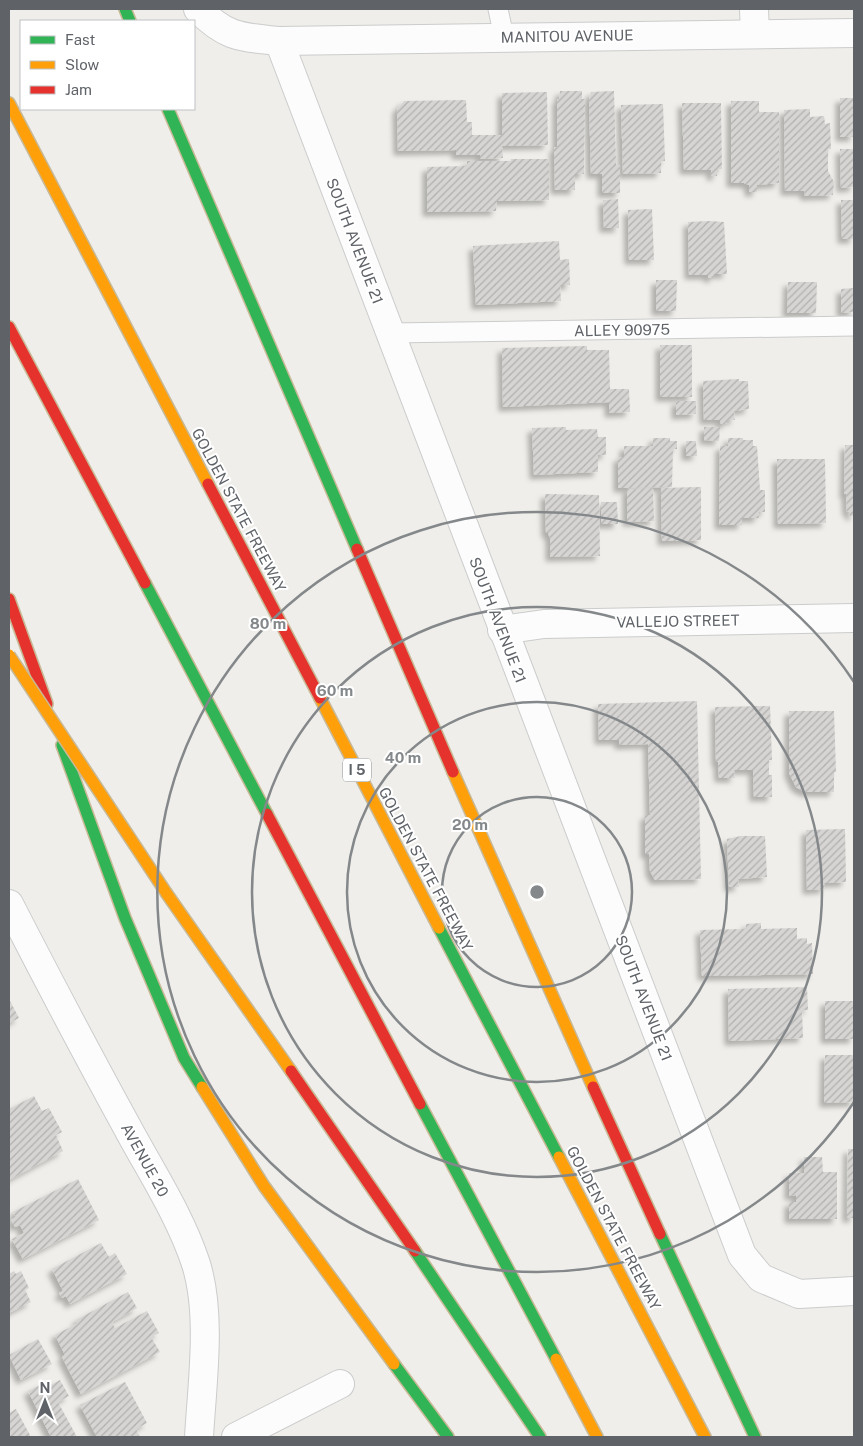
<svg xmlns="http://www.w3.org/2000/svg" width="863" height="1446" font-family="'Public Sans',sans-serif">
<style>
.building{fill:url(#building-hatch);filter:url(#shadow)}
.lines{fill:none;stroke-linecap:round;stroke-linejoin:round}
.lane-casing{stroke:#cbcccc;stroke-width:21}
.street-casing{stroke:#cbcccc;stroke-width:30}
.fast-casing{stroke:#c8b996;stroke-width:14}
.slow-casing{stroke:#c8b996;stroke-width:14}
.jam-casing{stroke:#c8b996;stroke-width:14}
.lane{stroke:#fdfcfc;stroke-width:19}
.street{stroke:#fdfcfc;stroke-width:28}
.fast{stroke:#30b455;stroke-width:11}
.slow{stroke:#ff9f0a;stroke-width:11}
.jam{stroke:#e5322d;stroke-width:11}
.slow-bridge-casing{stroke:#c8b996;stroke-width:14;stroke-linecap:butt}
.slow-bridge{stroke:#ff9f0a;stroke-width:11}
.ring{fill:none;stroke:#84888a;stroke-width:2.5}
.labels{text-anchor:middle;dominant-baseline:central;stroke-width:4;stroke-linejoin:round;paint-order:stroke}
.shield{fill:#fff;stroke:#8f9295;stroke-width:1}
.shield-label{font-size:14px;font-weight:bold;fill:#5f6368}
.street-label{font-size:15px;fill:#5f6368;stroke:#fff}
.centre{fill:#84888a;stroke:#fff;stroke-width:2.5}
.ring-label{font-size:15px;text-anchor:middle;font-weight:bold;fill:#84888a;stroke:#fff;stroke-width:4;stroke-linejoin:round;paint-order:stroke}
</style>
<defs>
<pattern id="building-hatch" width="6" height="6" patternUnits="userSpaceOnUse" patternTransform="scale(1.25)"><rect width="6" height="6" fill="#d6d5d3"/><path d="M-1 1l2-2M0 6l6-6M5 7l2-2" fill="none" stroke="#b1b0af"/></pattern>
<filter id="shadow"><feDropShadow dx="-4.5" dy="4.5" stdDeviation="2.5" flood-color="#0004"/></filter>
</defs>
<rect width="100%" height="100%" fill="#efeeea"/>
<g class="building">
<polygon points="560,91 582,91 582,99 585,99 584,174 575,174 575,190 555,190 554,147 557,148 557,99 559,99"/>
<polygon points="614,91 616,165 620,165 620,193 602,193 602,174 591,174 589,100 591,92"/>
<polygon points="547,92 548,145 502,146 503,158 480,159 480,155 456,155 456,150 398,151 397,109 404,101 466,100 467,122 472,122 472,135 502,135 502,93"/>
<rect x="840" y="98" width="14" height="39"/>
<polygon points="731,101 759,101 759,112 779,112 779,183 757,185 757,192 749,192 749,185 744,183 731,183"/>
<polygon points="682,103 721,103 722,169 717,169 717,176 711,176 711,170 684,170"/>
<polygon points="663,104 665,161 661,161 661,173 623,174 621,105"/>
<polygon points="810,109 810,117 824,116 825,124 830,123 831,149 828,149 828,171 834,182 833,195 805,196 804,191 785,191 784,110"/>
<polygon points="840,149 854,149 854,187 841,188"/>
<polygon points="511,159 549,159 549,200 497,201 496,211 427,212 427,167 467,166 467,161 511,161"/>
<polygon points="618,199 619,228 604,228 603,200"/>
<polygon points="841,200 854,200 854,239 842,239"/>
<polygon points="652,209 654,260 629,260 628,210"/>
<polygon points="709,221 724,222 727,274 714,274 714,278 708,278 708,275 689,275 688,222"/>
<polygon points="559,241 560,260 569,259 570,285 560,285 561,301 476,305 473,246"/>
<polygon points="656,280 677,280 676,311 656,311"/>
<polygon points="788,282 817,282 816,313 787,313"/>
<polygon points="854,288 854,312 841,313 841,289"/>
<rect x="660" y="345" width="32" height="52"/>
<polygon points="587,346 587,350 609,350 610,389 629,389 630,412 609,413 609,402 503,407 502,348"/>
<polygon points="739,379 739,381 748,381 749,409 734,411 735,420 727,420 727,424 721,424 720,420 704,420 703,381"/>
<polygon points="676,401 696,401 696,414 676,415"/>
<polygon points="566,427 566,430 597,429 598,437 606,437 606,455 598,455 598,472 534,475 532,428"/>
<polygon points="704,427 720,427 719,441 704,440"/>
<polygon points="653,438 670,438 670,441 677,441 677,449 673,449 672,487 618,488 618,457 624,457 624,446 653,446"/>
<polygon points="728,438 743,438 743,440 753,440 753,446 757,446 760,490 765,490 765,512 758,512 759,518 742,518 742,525 719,525 720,446 728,446"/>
<polygon points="686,441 696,441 697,456 686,456"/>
<polygon points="845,445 854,445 854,516 850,516 850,512 847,512 846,494 844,494"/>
<polygon points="777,459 825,459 826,523 778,524"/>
<polygon points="701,487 701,540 662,541 661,488"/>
<polygon points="653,488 654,521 627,522 627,489"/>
<polygon points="545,494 599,495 600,556 550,557 550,538 548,533 546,533"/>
<polygon points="601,502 617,502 618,524 601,524"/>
<polygon points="697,701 701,879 655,880 650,871 649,854 645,854 645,815 650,815 648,744 619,745 619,740 599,740 598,704"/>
<polygon points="770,706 772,760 769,760 769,775 772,775 772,797 754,797 753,770 734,770 735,778 719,778 718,762 716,762 715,707"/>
<polygon points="789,711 834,711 836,772 834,772 834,792 805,792 796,787 789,773"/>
<polygon points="845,829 846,882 824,883 825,889 807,890 806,830"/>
<polygon points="741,836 765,836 767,877 738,879 739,887 729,887 727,839"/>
<polygon points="761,923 761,929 797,928 797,939 807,938 807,944 812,943 813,974 702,976 700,930 746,929 746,924"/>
<polygon points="807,987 808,1010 802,1010 803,1038 729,1041 728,989"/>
<polygon points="9,999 19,1018 9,1023"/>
<rect x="825" y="1001" width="29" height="38"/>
<polygon points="825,1055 854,1055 854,1102 824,1103"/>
<polygon points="34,1096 42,1111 49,1108 62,1132 56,1135 63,1151 9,1180 9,1109"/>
<polygon points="848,1149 854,1149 854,1218 847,1218"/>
<polygon points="804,1157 822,1157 823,1172 837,1172 837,1219 789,1219 789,1202 796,1202 796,1195 789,1196 789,1173 804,1173"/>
<polygon points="78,1179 99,1220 23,1259 12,1239 24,1233 20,1225 15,1227 11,1220 16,1217 13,1212"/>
<polygon points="101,1243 109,1257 115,1253 127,1274 70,1304 66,1296 62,1298 59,1293 63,1291 52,1269"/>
<polygon points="14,1271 16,1274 21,1271 29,1288 25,1290 31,1302 9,1313 9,1274"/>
<polygon points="128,1292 137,1308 112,1322 115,1328 147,1311 159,1333 151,1337 160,1352 81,1394 62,1357 65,1355 55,1335 78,1323 76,1320"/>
<polygon points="38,1339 52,1364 21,1380 9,1355"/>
<polygon points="60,1380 69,1396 58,1402 77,1437 51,1437 28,1391 44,1383 47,1387"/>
<polygon points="125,1382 147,1423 136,1429 140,1437 97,1437 80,1405"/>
<polygon points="16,1409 31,1437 9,1437 9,1413"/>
</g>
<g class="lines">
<defs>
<g id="lane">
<polyline points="498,9 504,37"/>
<polyline points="390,333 854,326"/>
</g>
<g id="street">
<path d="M198 9C227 38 240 37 279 41L854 33"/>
<polyline points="754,9 755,34"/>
<polyline points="279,41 742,1255 761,1278 799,1294 854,1291"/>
<polyline points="502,630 544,624 854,618"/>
<path d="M9 904C47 978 86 1052 126 1125 150 1170 180 1215 196 1264 212 1315 202 1384 199 1437"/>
<polyline points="236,1437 340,1384"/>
</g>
<g id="fast">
<polyline points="125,9 130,21"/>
<polyline points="168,109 357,549"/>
<polyline points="145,583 267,814"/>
<polyline points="62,745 125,918 184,1058 202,1087"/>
<polyline points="439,928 559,1157"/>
<polyline points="420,1104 556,1359"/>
<polyline points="660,1234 755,1437"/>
<polyline points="415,1251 540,1437"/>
<polyline points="394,1364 448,1437"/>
</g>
<g id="slow">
<polyline points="9,103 208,484"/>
<polyline points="320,698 439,928"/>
<polyline points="453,772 593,1087"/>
<polyline points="167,894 291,1071"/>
<polyline points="202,1087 264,1186 394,1364"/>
<polyline points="559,1157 705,1437"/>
<polyline points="556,1359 597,1437"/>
</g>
<g id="jam">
<polyline points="9,327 145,583"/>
<polyline points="208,484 320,698"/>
<polyline points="357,549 453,772"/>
<polyline points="9,599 47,704"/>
<polyline points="267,814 420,1104"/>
<polyline points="291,1071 415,1251"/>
<polyline points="593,1087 660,1234"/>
</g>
</defs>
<use href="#lane" class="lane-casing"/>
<use href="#street" class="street-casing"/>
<use href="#fast" class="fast-casing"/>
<use href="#slow" class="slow-casing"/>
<use href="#jam" class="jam-casing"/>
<use href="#lane" class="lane"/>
<use href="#street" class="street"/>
<use href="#fast" class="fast"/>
<use href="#slow" class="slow"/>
<use href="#jam" class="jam"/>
<defs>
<polyline id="slow-bridge" points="9,655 167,894"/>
</defs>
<use href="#slow-bridge" class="slow-bridge-casing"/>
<use href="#slow-bridge" class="slow-bridge"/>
</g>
<g class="ring">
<circle cx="537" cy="892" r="95"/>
<circle cx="537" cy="892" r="190"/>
<circle cx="537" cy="892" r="285"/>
<path d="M854 1102A380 380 0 1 1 854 682"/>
</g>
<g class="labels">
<rect class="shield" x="343" y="758.5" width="28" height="23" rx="4"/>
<g class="shield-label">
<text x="357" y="770">I 5</text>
</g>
<g class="street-label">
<text transform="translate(567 36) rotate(-1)">MANITOU AVENUE</text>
<text transform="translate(355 241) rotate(69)">SOUTH AVENUE 21</text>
<text transform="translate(622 330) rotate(-1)">ALLEY 90975</text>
<text transform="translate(239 510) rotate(62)">GOLDEN STATE FREEWAY</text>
<text transform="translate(498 620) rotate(69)">SOUTH AVENUE 21</text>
<text transform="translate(678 621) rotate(-1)">VALLEJO STREET</text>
<text transform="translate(426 869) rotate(62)">GOLDEN STATE FREEWAY</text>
<text transform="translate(644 998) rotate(69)">SOUTH AVENUE 21</text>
<text transform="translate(145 1160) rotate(61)">AVENUE 20</text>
<text transform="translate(614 1228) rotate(62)">GOLDEN STATE FREEWAY</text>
</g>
</g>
<circle cx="537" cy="892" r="8" class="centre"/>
<g class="ring-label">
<text x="268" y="629">80 m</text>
<text x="335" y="696">60 m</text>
<text x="403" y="763">40 m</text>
<text x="470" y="830">20 m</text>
</g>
<rect width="863" height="1446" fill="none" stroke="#5f6368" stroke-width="20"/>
<rect x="20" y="20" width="175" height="90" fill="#ffffff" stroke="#bfc1c3"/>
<rect x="30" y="36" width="25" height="8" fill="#30b455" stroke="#bfc1c3"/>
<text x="65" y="45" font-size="15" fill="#5f6368">Fast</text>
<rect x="30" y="61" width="25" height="8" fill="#ff9f0a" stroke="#bfc1c3"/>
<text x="65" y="70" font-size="15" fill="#5f6368">Slow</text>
<rect x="30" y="86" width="25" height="8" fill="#e5322d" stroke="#bfc1c3"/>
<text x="65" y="95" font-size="15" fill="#5f6368">Jam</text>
<g transform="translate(45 1401)" stroke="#ffffff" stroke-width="4" paint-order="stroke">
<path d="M0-4L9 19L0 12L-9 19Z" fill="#5f6368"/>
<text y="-8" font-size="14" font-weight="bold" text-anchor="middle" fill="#5f6368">N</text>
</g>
</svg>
